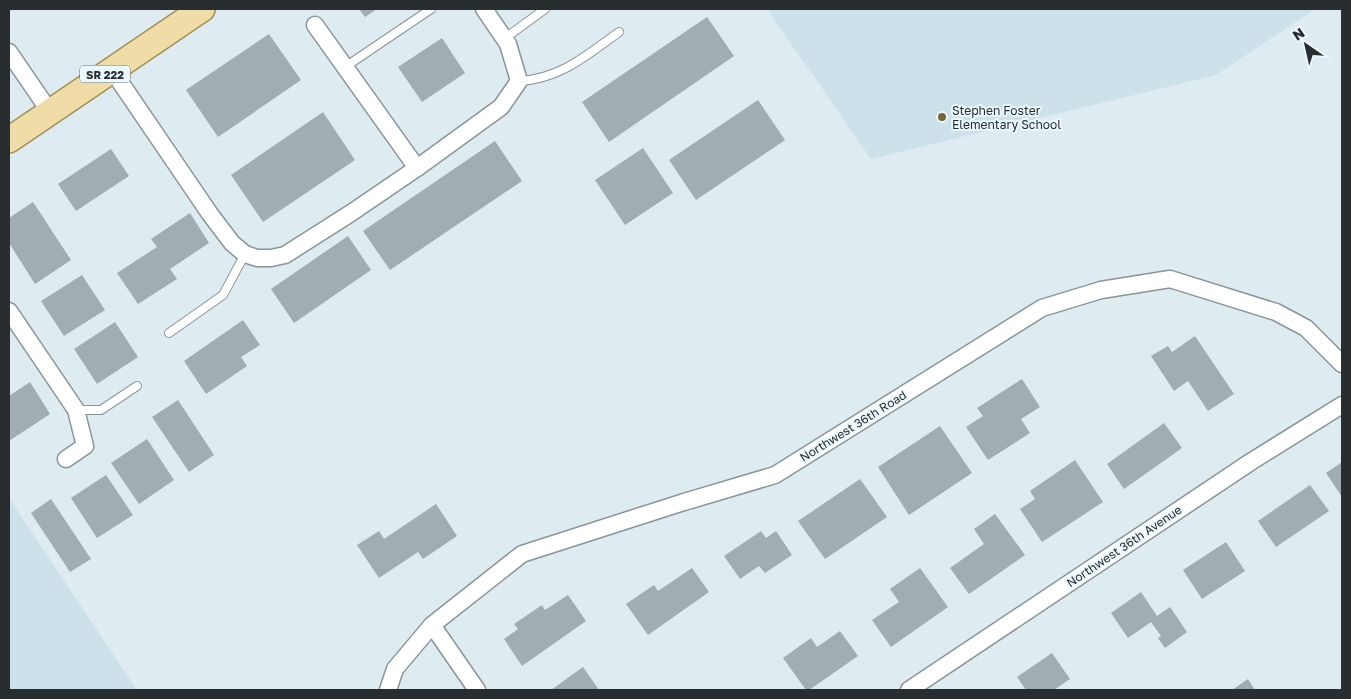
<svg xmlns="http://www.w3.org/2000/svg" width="1351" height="699" font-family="'Golos Text',sans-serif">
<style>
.built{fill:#cce1ea}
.building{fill:#a0adb2}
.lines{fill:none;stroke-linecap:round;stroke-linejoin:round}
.service-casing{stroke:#88959a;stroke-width:10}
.minor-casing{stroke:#88959a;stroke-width:19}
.primary-casing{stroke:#a29057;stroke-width:28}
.service{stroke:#fff;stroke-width:8}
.minor{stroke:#fff;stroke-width:16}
.primary{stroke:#efdca7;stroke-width:25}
.poi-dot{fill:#786634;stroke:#ebf9fe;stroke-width:2}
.labels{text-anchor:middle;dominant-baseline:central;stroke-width:4;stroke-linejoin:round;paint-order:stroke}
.shield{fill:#ebf9fe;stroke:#626a6d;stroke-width:1}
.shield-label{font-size:11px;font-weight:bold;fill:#282d2f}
.poi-label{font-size:12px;fill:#282d2f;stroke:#ebf9fe;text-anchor:start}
.street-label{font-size:12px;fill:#282d2f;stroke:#ebf9fe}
</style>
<rect width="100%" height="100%" fill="#deebf1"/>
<g class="built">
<polygon points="767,9 1315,9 1216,75 871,159"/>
<polygon points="9,498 137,690 9,690"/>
</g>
<g class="building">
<polygon points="359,9 377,9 365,17"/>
<polygon points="707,17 734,56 609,142 582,102"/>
<polygon points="269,34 301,80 218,137 186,90"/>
<polygon points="442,38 465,73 422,102 398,67"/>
<polygon points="758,100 785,140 696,200 669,160"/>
<polygon points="323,112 355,160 263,222 231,175"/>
<polygon points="495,141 522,181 390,270 363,231"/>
<polygon points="643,148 673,193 625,225 595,180"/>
<polygon points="111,149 129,176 76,211 58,184"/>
<polygon points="33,202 71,260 35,284 9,243 9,218"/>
<polygon points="190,213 209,243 170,269 177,279 138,304 117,273 157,247 151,239"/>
<polygon points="348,236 371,270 294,323 271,289"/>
<polygon points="82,275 105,310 64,336 41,301"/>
<polygon points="243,320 260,345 241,357 247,366 206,394 184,361"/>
<polygon points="115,322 138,357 97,384 74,349"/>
<polygon points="1195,336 1234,394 1208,411 1188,381 1174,391 1151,356 1168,346 1172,352"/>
<polygon points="1022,379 1040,407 1021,419 1030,433 988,460 966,427 983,416 977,408"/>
<polygon points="30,382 50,414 9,441 9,396"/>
<polygon points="178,400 214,455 189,472 152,417"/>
<polygon points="1164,423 1182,448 1124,489 1107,464"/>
<polygon points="940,426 972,473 909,515 878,467"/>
<polygon points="147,439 174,480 139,504 111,463"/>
<polygon points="1075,460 1103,502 1042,542 1020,509 1035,499 1030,491"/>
<polygon points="1342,462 1342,497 1326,473"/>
<polygon points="106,475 133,515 97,538 71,498"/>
<polygon points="860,479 887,517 825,559 798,521"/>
<polygon points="1310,485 1329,511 1276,547 1258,521"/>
<polygon points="51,499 91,559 70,572 31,513"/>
<polygon points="436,504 457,536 423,559 418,552 379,578 357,545 379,531 384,539"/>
<polygon points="995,514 1025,555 969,594 950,568 984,544 974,529"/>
<polygon points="761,531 766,538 776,531 792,555 765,573 759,566 740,579 724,556"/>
<polygon points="1226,542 1245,571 1202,599 1183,570"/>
<polygon points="692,568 709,592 648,635 626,604 654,585 658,591"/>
<polygon points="920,568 948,607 891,647 872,620 899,602 890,589"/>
<polygon points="1141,592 1157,616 1170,607 1187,632 1165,648 1158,638 1161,636 1151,622 1128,638 1111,613"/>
<polygon points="568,595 586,621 522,666 504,639 518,629 514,624 542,605 545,610"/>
<polygon points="840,631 858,656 809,690 806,690 783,658 811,638 817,647"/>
<polygon points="1052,653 1070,679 1054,690 1026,690 1017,677"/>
<polygon points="583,667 599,690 551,690"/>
<polygon points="1248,679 1255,690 1232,690"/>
</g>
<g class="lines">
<defs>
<g id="service">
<polyline points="504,39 545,9"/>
<polyline points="345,67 431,9"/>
<path d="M519 81C560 79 587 55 619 32"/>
<polyline points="169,333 223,295 245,254"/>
<polyline points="76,410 101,410 137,386"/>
</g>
<g id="minor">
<polyline points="315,25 417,168"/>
<polyline points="9,52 50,112"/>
<polyline points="112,70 210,214 232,243 245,254 257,258 271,258 285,255 351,213 417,168 501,107 519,81 508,44 484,9"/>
<polyline points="9,311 76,410 85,446 66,459"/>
<polyline points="432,625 477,690"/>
<polyline points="388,690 395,669 432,625 522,554 684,502 775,475 1042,308 1101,290 1170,279 1276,312 1306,328 1342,364"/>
<polyline points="909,690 1252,461 1342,405"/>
</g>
<polyline id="primary" points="9,140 202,9"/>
</defs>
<use href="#service" class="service-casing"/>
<use href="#minor" class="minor-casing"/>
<use href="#primary" class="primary-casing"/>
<use href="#service" class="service"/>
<use href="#minor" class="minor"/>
<use href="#primary" class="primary"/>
</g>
<circle class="poi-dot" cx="942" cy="117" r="5"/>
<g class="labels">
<rect class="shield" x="80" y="65.5" width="50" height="17" rx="4"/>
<g class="shield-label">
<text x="105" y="74">SR 222</text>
</g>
<g class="poi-label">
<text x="952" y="110">Stephen Foster<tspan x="952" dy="14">Elementary School</tspan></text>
</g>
<g class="street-label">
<text transform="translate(853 426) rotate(-32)">Northwest 36th Road</text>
<text transform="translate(1124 546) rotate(-34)">Northwest 36th Avenue</text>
</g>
</g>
<rect width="1351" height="699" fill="none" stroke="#282d2f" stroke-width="20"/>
<g transform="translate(1306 45) rotate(326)" stroke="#ebf9fe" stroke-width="4" paint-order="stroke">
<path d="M0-4L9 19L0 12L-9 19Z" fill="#282d2f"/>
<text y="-8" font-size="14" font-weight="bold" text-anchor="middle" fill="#282d2f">N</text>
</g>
</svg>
